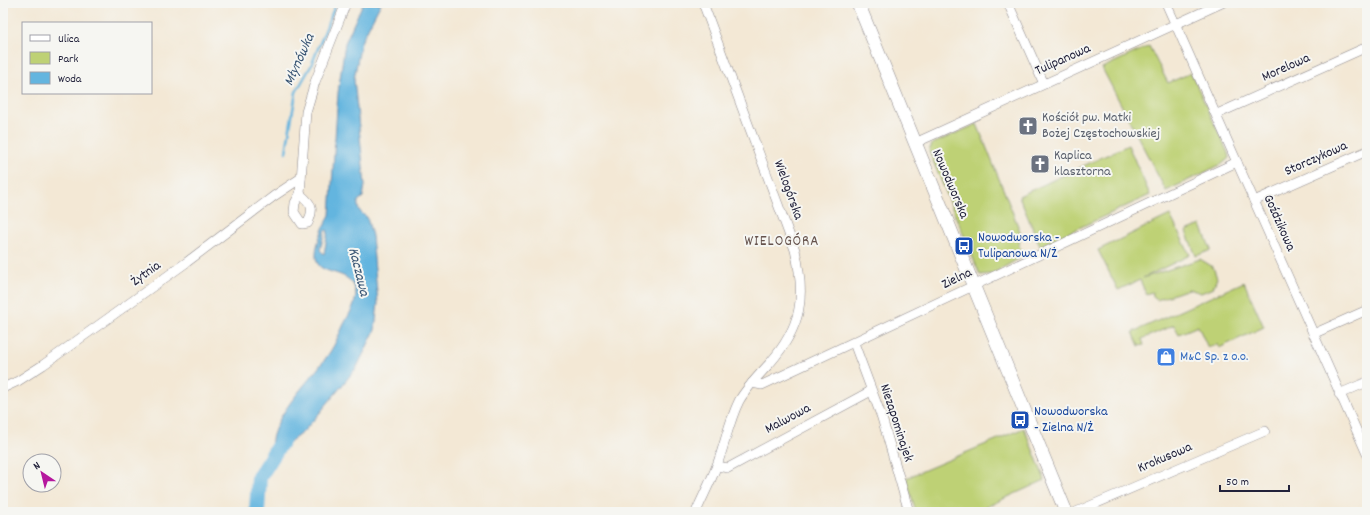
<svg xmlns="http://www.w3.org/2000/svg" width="1370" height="515" font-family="Dekko,sans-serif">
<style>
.green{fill:#bed175;stroke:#707a58}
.water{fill:#64b5df;stroke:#436c8d;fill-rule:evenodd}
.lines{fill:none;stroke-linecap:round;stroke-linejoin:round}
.stream{stroke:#64b5df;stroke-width:2.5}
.river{stroke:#64b5df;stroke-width:16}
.street-casing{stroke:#8a8588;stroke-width:10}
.secondary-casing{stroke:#8a8588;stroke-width:14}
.street{stroke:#fff;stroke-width:9}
.secondary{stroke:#fff;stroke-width:13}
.labels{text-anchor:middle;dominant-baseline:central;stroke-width:4;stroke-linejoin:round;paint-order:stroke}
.street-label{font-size:14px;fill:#22223b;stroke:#f6f6f2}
.worship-label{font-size:14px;fill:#5b616d;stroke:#f6f6f2;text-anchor:start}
.transit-label{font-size:14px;fill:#164399;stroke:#f6f6f2;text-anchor:start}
.shop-label{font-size:14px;fill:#366cbe;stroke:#f6f6f2;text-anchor:start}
.water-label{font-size:15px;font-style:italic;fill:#395574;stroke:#f6f6f2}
.neighbourhood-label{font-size:15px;letter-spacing:1px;fill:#66534d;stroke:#f6f6f2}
</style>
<rect width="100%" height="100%" fill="#f6f6f2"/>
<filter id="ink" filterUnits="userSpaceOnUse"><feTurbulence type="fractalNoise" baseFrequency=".025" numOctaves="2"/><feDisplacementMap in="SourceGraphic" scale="8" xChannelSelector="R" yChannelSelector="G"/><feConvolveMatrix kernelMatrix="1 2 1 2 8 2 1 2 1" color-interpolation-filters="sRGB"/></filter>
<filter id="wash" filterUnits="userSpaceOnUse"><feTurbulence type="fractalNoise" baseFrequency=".012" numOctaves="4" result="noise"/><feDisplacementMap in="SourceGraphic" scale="16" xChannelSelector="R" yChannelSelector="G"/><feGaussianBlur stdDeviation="0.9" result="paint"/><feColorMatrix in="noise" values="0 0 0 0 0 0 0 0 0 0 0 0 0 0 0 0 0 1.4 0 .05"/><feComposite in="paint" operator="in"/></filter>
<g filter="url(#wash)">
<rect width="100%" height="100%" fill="#f3e8d5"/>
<g class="green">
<polygon points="1149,46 1168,83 1191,73 1228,153 1229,158 1222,164 1166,191 1102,68"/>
<polygon points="977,124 1020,231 1019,247 1027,254 992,274 980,275 929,151 932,144"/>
<polygon points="1128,145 1150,195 1040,246 1019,196"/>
<polygon points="1170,215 1190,255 1143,278 1200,259 1213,267 1217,278 1213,288 1201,293 1189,289 1157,300 1153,297 1152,292 1146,294 1140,280 1118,290 1098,250"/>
<polygon points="1201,225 1211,250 1196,256 1186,231"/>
<polygon points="1244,282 1264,327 1219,348 1217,344 1208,348 1198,326 1179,334 1174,325 1142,339 1144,345 1139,346 1133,332"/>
<polygon points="1024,428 1045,480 975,512 916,512 906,478"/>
</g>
<path class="water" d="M363 3H381L361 42 354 79 365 185 363 197 358 201C357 209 360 213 367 217L372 236 378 303 375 330 357 367 318 415 303 432 271 456C271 450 271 441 273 435 282 405 313 378 330 352 336 343 340 332 345 322 349 315 356 303 356 294 354 273 334 275 322 268 307 259 324 225 330 215L338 93 345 43ZM325 230 328 231 324 254 320 250Z"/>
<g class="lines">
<polyline class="stream" points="286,152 296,92 311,66 336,3"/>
<polyline class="river" points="257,512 259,477 283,439"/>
</g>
</g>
<g filter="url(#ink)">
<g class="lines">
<defs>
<g id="street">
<polyline points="1008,3 1044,84"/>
<polyline points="1166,3 1367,454"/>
<polyline points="1217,114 1367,47"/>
<polyline points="915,143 1222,3"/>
<path d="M300 194C313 205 314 208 308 223L302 224 294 212 295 203 300 194 306 112 315 82 346 3"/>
<polyline points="1254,201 1367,151"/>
<polyline points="1313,334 1367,310"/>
<polyline points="854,343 882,418 909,512"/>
<polyline points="752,383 762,385 1237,162"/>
<polyline points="3,388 18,381 43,365 187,262 274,196 301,178"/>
<polyline points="1339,394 1367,382"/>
<polyline points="717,466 728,468 871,391"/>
<path d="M696 512C703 496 711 481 717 465 725 444 729 421 739 401 747 387 759 375 770 363 802 326 806 297 795 250L703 3"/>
<polyline points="1076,512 1265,431"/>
</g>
<polyline id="secondary" points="858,3 1066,512"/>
</defs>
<use href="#street" class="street-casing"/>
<use href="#secondary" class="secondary-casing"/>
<use href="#street" class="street"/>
<use href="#secondary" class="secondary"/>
</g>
</g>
<defs>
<symbol id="church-square" viewBox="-11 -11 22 22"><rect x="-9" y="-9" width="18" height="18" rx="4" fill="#6b7280" stroke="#f6f6f2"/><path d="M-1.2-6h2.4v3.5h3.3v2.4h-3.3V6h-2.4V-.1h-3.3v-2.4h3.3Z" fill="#fff"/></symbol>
<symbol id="bus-square" viewBox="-11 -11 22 22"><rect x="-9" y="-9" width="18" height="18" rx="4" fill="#1a4fb4" stroke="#f6f6f2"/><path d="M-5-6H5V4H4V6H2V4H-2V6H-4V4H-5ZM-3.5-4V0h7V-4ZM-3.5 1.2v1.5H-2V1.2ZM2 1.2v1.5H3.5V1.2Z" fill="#fff"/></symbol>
<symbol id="shop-square" viewBox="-11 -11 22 22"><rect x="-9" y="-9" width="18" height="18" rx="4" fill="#3f7fe0" stroke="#f6f6f2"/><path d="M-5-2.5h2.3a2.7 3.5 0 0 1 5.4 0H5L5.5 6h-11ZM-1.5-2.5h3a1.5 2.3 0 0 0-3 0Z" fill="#fff"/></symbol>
</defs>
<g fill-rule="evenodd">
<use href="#church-square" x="1017" y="115" width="22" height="22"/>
<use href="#church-square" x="1029" y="153" width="22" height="22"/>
<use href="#bus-square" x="953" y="235" width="22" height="22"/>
<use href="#shop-square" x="1155" y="346" width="22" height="22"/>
<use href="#bus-square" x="1009" y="409" width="22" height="22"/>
</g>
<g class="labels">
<g class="street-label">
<text transform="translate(1063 60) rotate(-24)">Tulipanowa</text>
<text transform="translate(1286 68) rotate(-24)">Morelowa</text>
<text transform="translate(1316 159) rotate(-24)">Storczykowa</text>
<text transform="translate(950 184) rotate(67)">Nowodworska</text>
<text transform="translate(788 190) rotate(70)">Wielogórska</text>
<text transform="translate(1279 223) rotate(66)">Goździkowa</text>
<text transform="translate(146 274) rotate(-36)">Żytnia</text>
<text transform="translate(957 279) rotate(-26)">Zielna</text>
<text transform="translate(788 419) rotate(-28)">Malwowa</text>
<text transform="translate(896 423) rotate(72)">Niezapominajek</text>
<text transform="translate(1165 458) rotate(-23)">Krokusowa</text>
</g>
<g class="worship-label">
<text x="1042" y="118">Kościół pw. Matki<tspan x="1042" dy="16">Bożej Częstochowskiej</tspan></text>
<text x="1054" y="156">Kaplica<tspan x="1054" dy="16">klasztorna</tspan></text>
</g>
<g class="transit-label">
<text x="978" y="238">Nowodworska -<tspan x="978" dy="16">Tulipanowa N/Ż</tspan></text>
<text x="1034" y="412">Nowodworska<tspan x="1034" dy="16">- Zielna N/Ż</tspan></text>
</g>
<g class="shop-label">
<text x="1180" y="357">M&amp;C Sp. z o.o.</text>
</g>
<g class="water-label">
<text transform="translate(300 60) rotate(-66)">Młynówka</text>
<text transform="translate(358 272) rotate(76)">Kaczawa</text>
</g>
<g class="neighbourhood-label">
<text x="782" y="242">WIELOGÓRA</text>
</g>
</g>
<rect width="1370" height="515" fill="none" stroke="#f6f6f2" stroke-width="16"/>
<rect x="22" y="22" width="130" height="72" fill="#f6f6f2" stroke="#a1a1a9"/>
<rect x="30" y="35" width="20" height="6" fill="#ffffff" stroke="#a1a1a9"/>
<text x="58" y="42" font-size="12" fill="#22223b">Ulica</text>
<rect x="30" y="52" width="20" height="12" fill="#bed175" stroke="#a1a1a9"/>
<text x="58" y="62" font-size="12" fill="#22223b">Park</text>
<rect x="30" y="72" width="20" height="12" fill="#64b5df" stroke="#a1a1a9"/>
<text x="58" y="82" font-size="12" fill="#22223b">Woda</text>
<g transform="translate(42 473) rotate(325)"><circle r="19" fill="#f6f6f2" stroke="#a1a1a9"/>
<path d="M0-3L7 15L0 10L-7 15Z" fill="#b5179e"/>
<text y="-6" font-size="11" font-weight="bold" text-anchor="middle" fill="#22223b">N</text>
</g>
<path d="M1220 485v6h69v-6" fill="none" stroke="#22223b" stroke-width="2"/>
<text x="1226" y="485" font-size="12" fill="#22223b" stroke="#f6f6f2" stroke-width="3" paint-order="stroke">50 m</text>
</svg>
